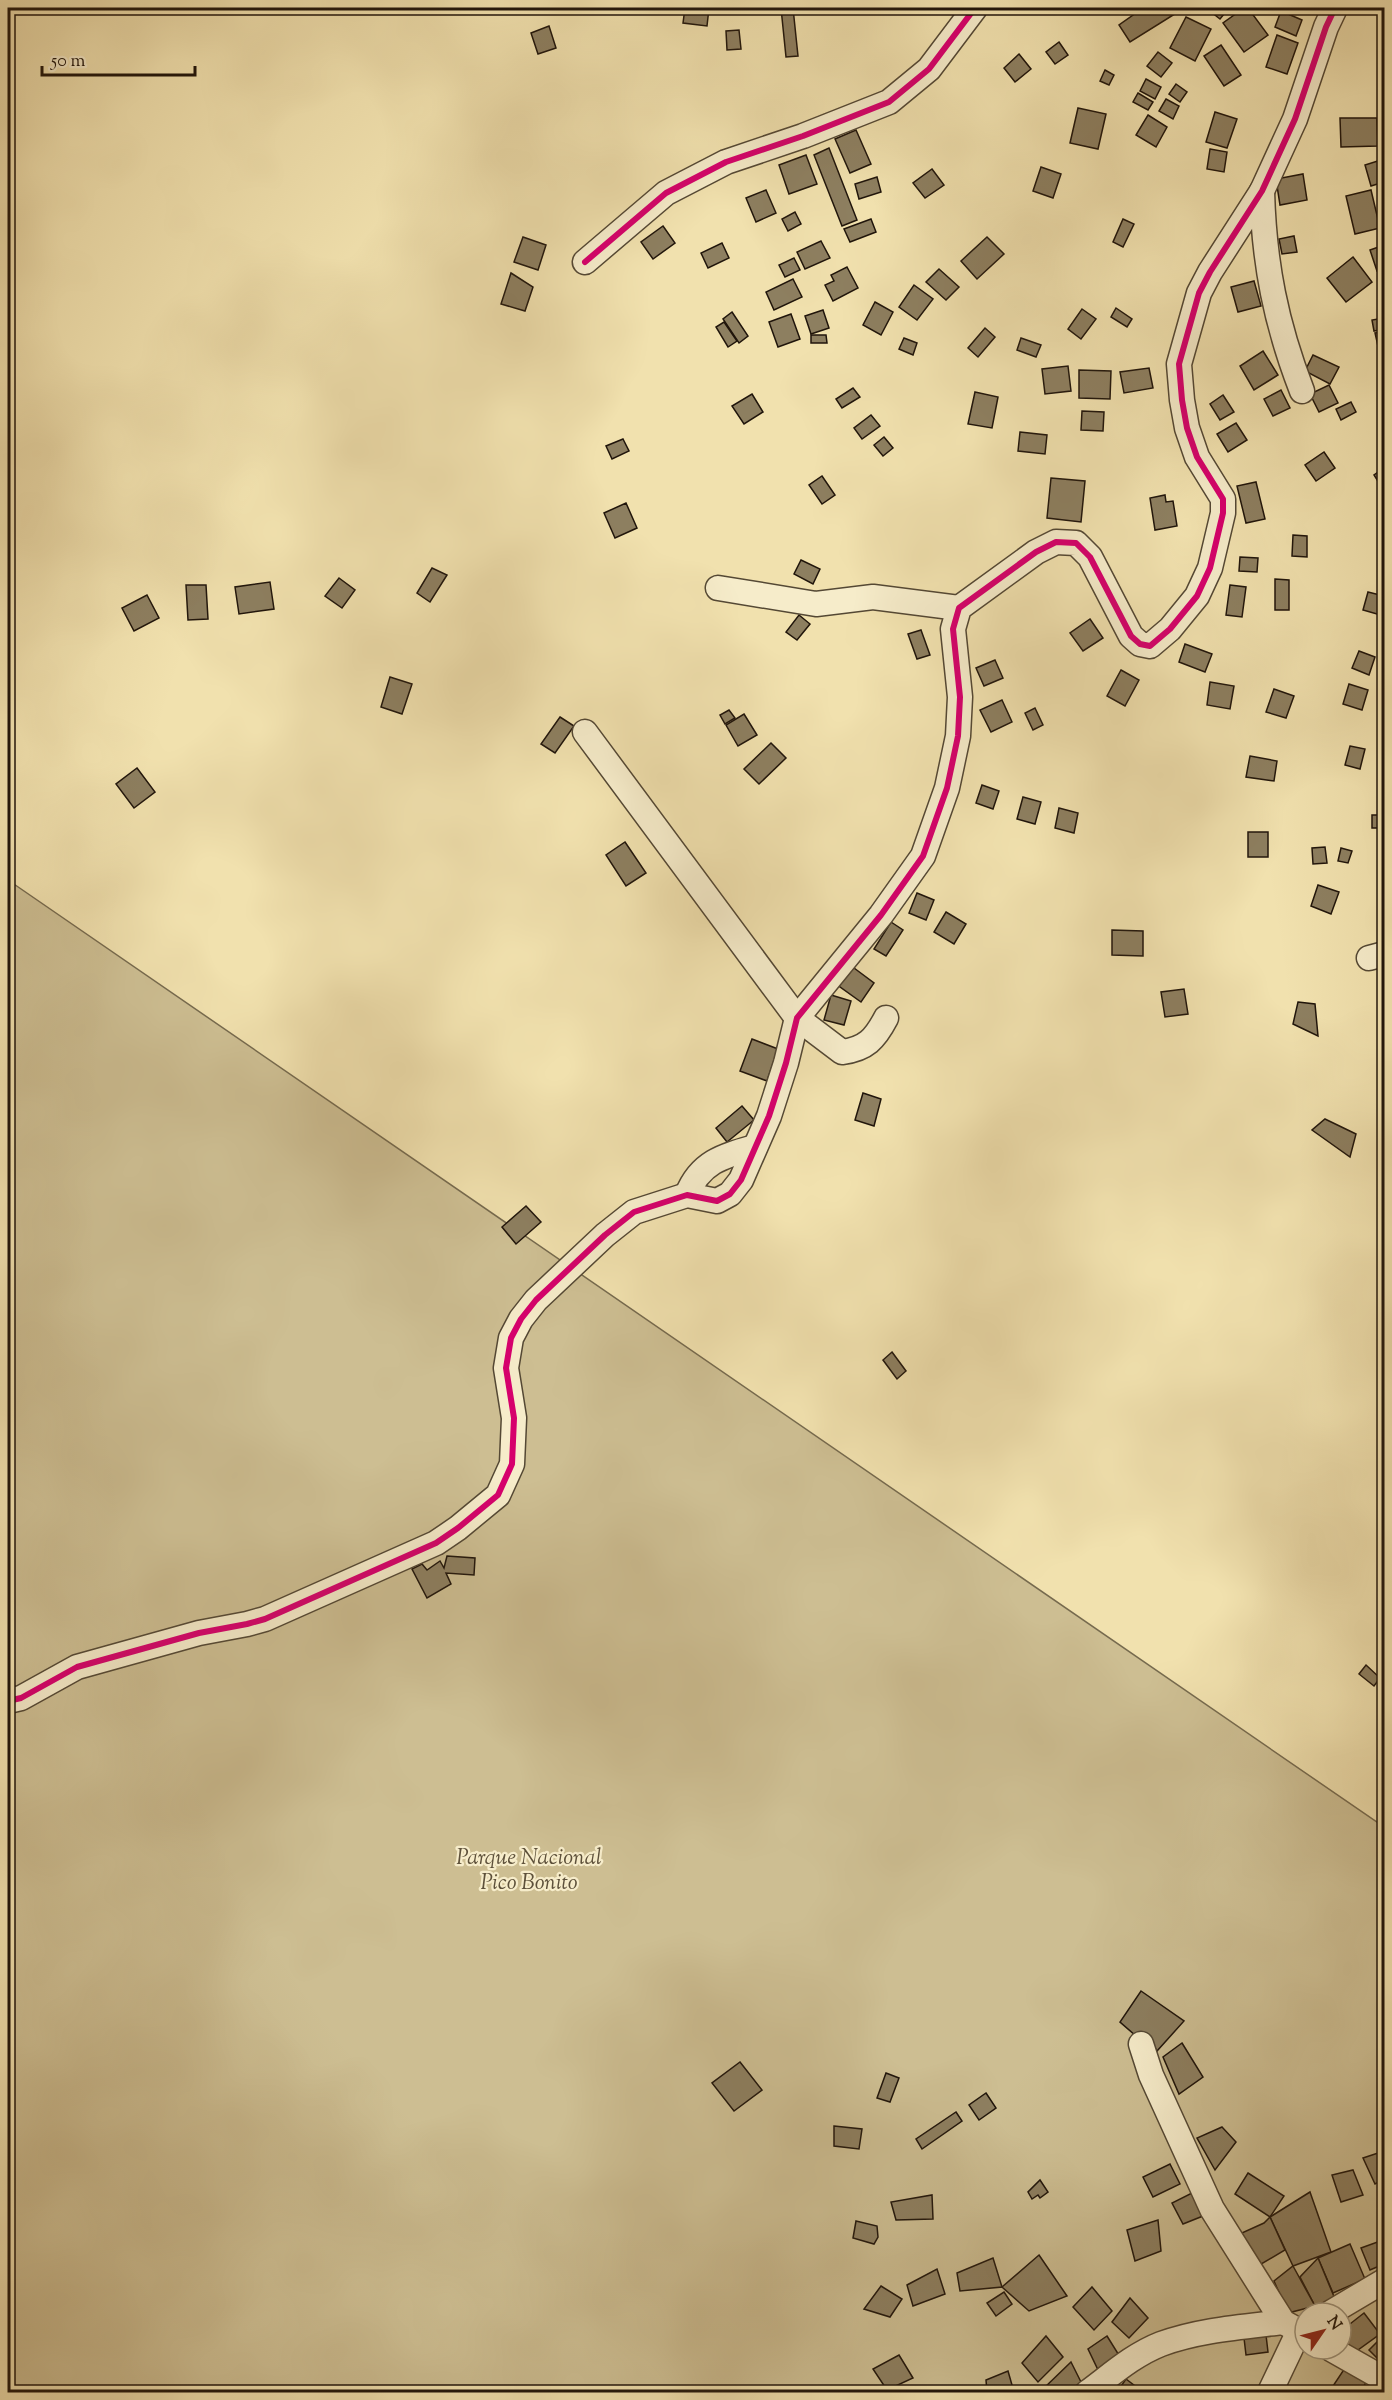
<svg xmlns="http://www.w3.org/2000/svg" width="1392" height="2400" font-family="'Sorts Mill Goudy',serif">
<style>
.green{fill:#cdbe92;stroke:#766a4e;stroke-width:1.5;fill-rule:evenodd}
.building{fill:#8d7f60;stroke:#20150b;stroke-width:1.5}
.lines{fill:none;stroke-linecap:round;stroke-linejoin:round}
.minor-casing{stroke:#544834;stroke-width:27}
.minor{stroke:#f6ecca;stroke-width:24}
.cycleway-casing{stroke:#f6ecca;stroke-width:10}
.cycleway{stroke:#d6006c;stroke-width:6}
.labels{text-anchor:middle;dominant-baseline:central;stroke-width:4.5;stroke-linejoin:round;paint-order:stroke}
.park-label{font-size:22px;font-style:italic;fill:#5d503a;stroke:#f6ecca}
</style>
<rect width="100%" height="100%" fill="#f1e1ae"/>
<filter id="stains"><feTurbulence type="fractalNoise" baseFrequency=".00333" numOctaves="4"/><feColorMatrix values="0 0 0 0 .2 0 0 0 0 .09 0 0 0 0 .02 0 0 0 .5 -.17"/></filter>
<radialGradient id="worn" r=".72"><stop offset=".6" stop-color="#630" stop-opacity="0"/><stop offset="1" stop-color="#630" stop-opacity=".3"/></radialGradient>
<path class="green" d="M8 880 1384 1827V2392H8ZM1305 2313H1341V2349H1305Z"/>
<g class="building">
<polygon points="685,8 709,8 707,26 683,23"/>
<polygon points="781,8 793,8 798,56 786,57"/>
<polygon points="1128,8 1175,8 1178,12 1130,42 1119,25 1133,15"/>
<polygon points="1206,8 1229,8 1220,19"/>
<polygon points="1244,8 1248,8 1268,35 1244,52 1223,23"/>
<polygon points="1281,11 1302,20 1296,36 1275,27"/>
<polygon points="1186,17 1211,29 1195,61 1170,48"/>
<polygon points="549,26 556,48 538,54 531,33"/>
<polygon points="739,30 741,49 727,50 726,31"/>
<polygon points="1277,35 1298,43 1287,74 1266,67"/>
<polygon points="1059,42 1068,55 1055,64 1046,52"/>
<polygon points="1221,45 1241,75 1224,86 1204,56"/>
<polygon points="1158,52 1172,63 1161,77 1147,66"/>
<polygon points="1019,54 1031,69 1015,82 1004,68"/>
<polygon points="1105,70 1114,75 1109,85 1100,81"/>
<polygon points="1146,79 1161,87 1155,99 1140,91"/>
<polygon points="1176,84 1187,92 1180,102 1169,94"/>
<polygon points="1138,93 1153,102 1148,110 1133,102"/>
<polygon points="1166,99 1179,106 1173,119 1159,111"/>
<polygon points="1078,108 1106,114 1098,149 1070,143"/>
<polygon points="1215,112 1237,119 1227,148 1206,142"/>
<polygon points="1148,115 1167,127 1156,147 1136,135"/>
<polygon points="1340,118 1377,118 1378,146 1341,147"/>
<polygon points="856,130 871,164 850,173 835,139"/>
<polygon points="829,148 857,220 842,226 814,155"/>
<polygon points="1210,149 1227,152 1224,172 1207,169"/>
<polygon points="806,155 817,184 789,194 779,165"/>
<polygon points="1384,159 1384,182 1371,186 1365,165"/>
<polygon points="1041,167 1061,174 1053,198 1033,191"/>
<polygon points="932,169 944,185 925,198 913,183"/>
<polygon points="1303,174 1307,200 1280,205 1276,179"/>
<polygon points="877,177 881,192 859,199 855,184"/>
<polygon points="766,190 776,213 756,222 746,198"/>
<polygon points="1371,190 1380,228 1355,234 1346,196"/>
<polygon points="795,212 801,224 788,231 782,219"/>
<polygon points="871,219 876,232 850,242 844,229"/>
<polygon points="1123,219 1134,224 1123,247 1113,242"/>
<polygon points="663,226 675,243 653,259 641,242"/>
<polygon points="1294,236 1297,252 1282,254 1279,239"/>
<polygon points="523,237 546,245 538,270 514,262"/>
<polygon points="987,237 1004,254 977,279 961,261"/>
<polygon points="821,241 830,258 805,269 797,252"/>
<polygon points="722,243 729,258 708,268 701,253"/>
<polygon points="1384,245 1384,269 1377,271 1370,250"/>
<polygon points="1353,257 1372,282 1346,302 1327,278"/>
<polygon points="794,258 800,270 785,277 779,265"/>
<polygon points="847,267 858,288 833,301 825,285 834,281 831,275"/>
<polygon points="939,269 959,287 946,300 926,282"/>
<polygon points="511,273 533,287 525,311 501,304"/>
<polygon points="793,279 802,297 774,310 766,292"/>
<polygon points="1254,281 1261,306 1238,312 1231,287"/>
<polygon points="914,285 933,299 917,320 899,307"/>
<polygon points="875,302 893,312 881,335 863,325"/>
<polygon points="1116,308 1132,319 1127,327 1111,317"/>
<polygon points="1082,309 1096,319 1081,339 1068,329"/>
<polygon points="823,310 829,328 811,334 805,316"/>
<polygon points="732,312 748,336 739,343 723,319"/>
<polygon points="791,314 800,339 778,347 769,322"/>
<polygon points="1384,318 1384,329 1374,331 1372,320"/>
<polygon points="724,322 737,341 728,347 716,327"/>
<polygon points="985,328 995,337 978,357 968,348"/>
<polygon points="1384,332 1384,354 1380,355 1375,333"/>
<polygon points="811,335 826,335 827,343 811,343"/>
<polygon points="904,338 917,343 913,355 899,349"/>
<polygon points="1021,338 1041,345 1036,357 1017,350"/>
<polygon points="1263,351 1278,375 1254,390 1240,366"/>
<polygon points="1313,355 1339,367 1330,384 1305,371"/>
<polygon points="1068,366 1071,391 1045,394 1042,369"/>
<polygon points="1149,368 1153,388 1124,393 1120,372"/>
<polygon points="1079,370 1111,371 1110,399 1079,398"/>
<polygon points="1379,383 1384,383 1384,404 1378,403"/>
<polygon points="1329,385 1338,403 1319,412 1310,394"/>
<polygon points="853,388 860,397 842,408 836,399"/>
<polygon points="1281,390 1290,408 1273,416 1264,399"/>
<polygon points="975,392 998,397 992,428 968,424"/>
<polygon points="752,394 763,412 744,424 732,406"/>
<polygon points="1223,395 1234,412 1220,420 1210,404"/>
<polygon points="1351,402 1356,412 1341,420 1336,409"/>
<polygon points="1082,411 1104,412 1103,431 1081,430"/>
<polygon points="871,415 880,426 862,439 854,428"/>
<polygon points="1236,423 1247,440 1228,452 1217,434"/>
<polygon points="1020,432 1047,435 1045,454 1018,451"/>
<polygon points="884,437 893,448 883,456 874,445"/>
<polygon points="623,439 629,451 612,459 606,446"/>
<polygon points="1324,452 1335,468 1316,481 1305,465"/>
<polygon points="1384,468 1384,491 1374,475"/>
<polygon points="822,476 835,495 822,504 809,485"/>
<polygon points="1051,478 1085,481 1081,522 1047,518"/>
<polygon points="1256,482 1265,519 1246,523 1237,486"/>
<polygon points="1165,495 1166,502 1173,501 1177,526 1155,530 1150,498"/>
<polygon points="626,503 637,528 615,538 604,513"/>
<polygon points="1293,535 1307,536 1307,557 1292,556"/>
<polygon points="1240,557 1258,558 1257,572 1239,571"/>
<polygon points="801,560 820,569 813,584 794,574"/>
<polygon points="432,568 447,575 430,602 417,593"/>
<polygon points="339,578 355,590 342,608 325,596"/>
<polygon points="1275,579 1289,580 1289,610 1275,610"/>
<polygon points="270,582 274,609 239,614 235,587"/>
<polygon points="186,585 206,585 208,619 188,620"/>
<polygon points="1230,585 1246,587 1242,617 1226,615"/>
<polygon points="1368,592 1384,596 1384,616 1363,610"/>
<polygon points="147,595 159,618 134,631 122,608"/>
<polygon points="799,615 810,624 797,640 786,632"/>
<polygon points="1090,619 1103,638 1083,651 1070,633"/>
<polygon points="921,630 930,655 917,659 908,634"/>
<polygon points="1185,644 1212,654 1205,672 1179,662"/>
<polygon points="1359,651 1375,657 1369,675 1352,668"/>
<polygon points="995,660 1003,678 984,686 976,668"/>
<polygon points="1121,670 1139,680 1125,706 1107,696"/>
<polygon points="390,677 412,684 402,714 381,707"/>
<polygon points="1210,682 1234,686 1230,709 1207,705"/>
<polygon points="1349,684 1368,690 1362,710 1343,704"/>
<polygon points="1274,689 1294,696 1286,718 1266,712"/>
<polygon points="1002,700 1012,722 991,732 980,710"/>
<polygon points="1035,708 1043,725 1033,730 1025,713"/>
<polygon points="729,710 735,718 725,724 720,715"/>
<polygon points="744,714 757,735 738,746 726,725"/>
<polygon points="560,717 574,726 555,753 541,744"/>
<polygon points="771,743 786,758 759,784 744,769"/>
<polygon points="1350,746 1365,749 1360,769 1345,765"/>
<polygon points="1250,756 1277,761 1274,781 1246,777"/>
<polygon points="137,768 155,792 134,808 116,784"/>
<polygon points="982,785 999,791 993,809 976,803"/>
<polygon points="1023,797 1041,802 1035,824 1017,819"/>
<polygon points="1059,808 1078,813 1074,833 1055,828"/>
<rect x="1372" y="815" width="12" height="13"/>
<rect x="1248" y="832" width="20" height="25"/>
<polygon points="625,842 646,873 626,886 606,855"/>
<polygon points="1325,847 1327,863 1313,864 1312,848"/>
<polygon points="1341,848 1352,851 1348,863 1338,861"/>
<polygon points="1379,865 1384,865 1384,882 1378,882"/>
<polygon points="1318,885 1339,892 1331,914 1311,906"/>
<polygon points="917,893 934,900 926,920 909,913"/>
<polygon points="946,912 966,924 954,944 934,932"/>
<polygon points="891,922 903,930 886,956 874,949"/>
<polygon points="1112,930 1143,931 1143,956 1112,955"/>
<polygon points="850,965 874,983 861,1002 836,984"/>
<polygon points="1184,989 1188,1014 1165,1017 1161,992"/>
<polygon points="831,995 851,1001 844,1025 824,1020"/>
<polygon points="1298,1002 1315,1004 1318,1036 1293,1024"/>
<polygon points="752,1039 778,1049 767,1081 740,1071"/>
<polygon points="863,1093 881,1099 874,1126 855,1120"/>
<polygon points="742,1106 754,1120 727,1142 716,1128"/>
<polygon points="1325,1119 1356,1134 1350,1157 1312,1130"/>
<polygon points="526,1206 541,1222 516,1244 502,1227"/>
<polygon points="892,1352 906,1371 897,1379 883,1360"/>
<polygon points="447,1556 475,1558 474,1575 446,1573 451,1584 427,1598 412,1569 422,1564 427,1570 440,1561 444,1568"/>
<polygon points="1366,1665 1380,1678 1374,1686 1359,1674"/>
<polygon points="1141,1991 1184,2021 1157,2051 1146,2034 1136,2036 1120,2022"/>
<polygon points="1182,2043 1203,2077 1179,2094 1163,2057"/>
<polygon points="740,2062 762,2090 734,2111 712,2083"/>
<polygon points="886,2073 899,2078 890,2102 877,2098"/>
<polygon points="986,2093 996,2108 979,2120 969,2105"/>
<polygon points="956,2112 962,2121 922,2149 916,2139"/>
<polygon points="834,2126 862,2129 859,2149 834,2146"/>
<polygon points="1222,2127 1236,2142 1215,2170 1197,2138"/>
<polygon points="1384,2151 1384,2179 1375,2184 1363,2158"/>
<polygon points="1170,2164 1180,2184 1153,2197 1143,2177"/>
<polygon points="1353,2170 1363,2195 1341,2202 1332,2175"/>
<polygon points="1248,2173 1284,2196 1270,2217 1235,2194"/>
<polygon points="1040,2180 1048,2192 1040,2198 1038,2195 1032,2199 1028,2192"/>
<polygon points="1310,2192 1331,2252 1293,2266 1270,2217"/>
<polygon points="1192,2193 1203,2216 1183,2224 1172,2203"/>
<polygon points="932,2195 933,2219 896,2220 891,2202"/>
<polygon points="1270,2217 1285,2250 1251,2270 1235,2236 1264,2223"/>
<polygon points="1158,2220 1161,2251 1135,2261 1127,2230"/>
<polygon points="856,2221 877,2226 878,2237 874,2244 853,2238"/>
<polygon points="1383,2240 1384,2264 1370,2270 1361,2248"/>
<polygon points="1350,2244 1365,2279 1333,2293 1318,2258"/>
<polygon points="1039,2255 1067,2296 1029,2311 1002,2287"/>
<polygon points="993,2258 1002,2287 960,2291 957,2273"/>
<polygon points="1318,2258 1335,2299 1315,2306 1300,2277"/>
<polygon points="1293,2266 1315,2306 1288,2313 1274,2281"/>
<polygon points="937,2269 945,2294 913,2306 907,2285"/>
<polygon points="881,2286 902,2299 890,2317 864,2309"/>
<polygon points="1092,2287 1112,2311 1094,2330 1073,2307"/>
<polygon points="1004,2292 1012,2304 996,2316 987,2303"/>
<polygon points="1130,2298 1148,2318 1129,2338 1112,2322"/>
<polygon points="1364,2313 1380,2334 1351,2355 1341,2343 1341,2331"/>
<polygon points="1266,2335 1268,2352 1246,2355 1244,2338"/>
<polygon points="1384,2335 1384,2365 1369,2350"/>
<polygon points="1046,2336 1063,2357 1038,2382 1022,2363"/>
<polygon points="1107,2336 1122,2360 1101,2376 1088,2349"/>
<polygon points="899,2355 913,2378 887,2390 873,2369"/>
<polygon points="1071,2362 1081,2382 1068,2392 1044,2392 1042,2390"/>
<polygon points="1345,2368 1367,2381 1360,2392 1329,2392"/>
<polygon points="1008,2371 1014,2392 987,2392 986,2380"/>
<polygon points="1126,2379 1139,2389 1137,2392 1117,2392"/>
</g>
<g class="lines">
<defs>
<g id="minor">
<path d="M1262 191C1264 264 1276 324 1302 391"/>
<polyline points="585,262 666,193 726,162 803,136 889,102 929,69 975,8"/>
<polyline points="718,588 816,604 873,597 959,608"/>
<path d="M585 732 797 1018 842 1052C866 1049 875 1039 886 1018"/>
<polyline points="1369,958 1384,954"/>
<path d="M687 1195C700 1162 723 1156 755 1147"/>
<polyline points="8,1701 21,1698 77,1667 199,1633 247,1624 265,1619 436,1543 458,1528 498,1495 512,1464 514,1418 506,1368 511,1338 521,1319 536,1300 605,1235 634,1212 687,1195 717,1201 730,1194 741,1180 769,1116 786,1063 797,1018 881,915 923,856 947,788 958,736 960,697 953,629 959,608 1036,552 1056,542 1076,543 1090,557 1131,636 1140,644 1150,646 1170,629 1197,596 1210,568 1223,513 1223,499 1197,457 1187,428 1182,400 1179,364 1199,293 1210,272 1262,191 1295,119 1326,27 1335,8"/>
<polyline points="1141,2044 1151,2075 1212,2209 1283,2322 1305,2334"/>
<polyline points="1330,2313 1384,2281"/>
<polyline points="1331,2349 1384,2379"/>
<path d="M1088 2392C1111 2375 1133 2355 1161 2344 1199 2330 1242 2327 1283 2322"/>
<polyline points="1270,2392 1299,2331 1305,2328"/>
</g>
</defs>
<use href="#minor" class="minor-casing"/>
<use href="#minor" class="minor"/>
<defs>
<g id="cycleway">
<polyline points="585,262 666,193 726,162 803,136 889,102 929,69 975,8"/>
<polyline points="8,1701 21,1698 77,1667 199,1633 247,1624 265,1619 436,1543 458,1528 498,1495 512,1464 514,1418 506,1368 511,1338 521,1319 536,1300 605,1235 634,1212 687,1195 717,1201 730,1194 741,1180 769,1116 786,1063 797,1018 881,915 923,856 947,788 958,736 960,697 953,629 959,608 1036,552 1056,542 1076,543 1090,557 1131,636 1140,644 1150,646 1170,629 1197,596 1210,568 1223,513 1223,499 1197,457 1187,428 1182,400 1179,364 1199,293 1210,272 1262,191 1295,119 1326,27 1335,8"/>
</g>
</defs>
<use href="#cycleway" class="cycleway-casing"/>
<use href="#cycleway" class="cycleway"/>
</g>
<g class="labels">
<g class="park-label">
<text x="529" y="1859">Parque Nacional<tspan x="529" dy="25">Pico Bonito</tspan></text>
</g>
</g>
<rect width="1392" height="2400" fill="none" stroke="#f1e1ae" stroke-width="30"/>
<rect x="9" y="9" width="1374" height="2382" fill="none" stroke="#20150b" stroke-width="3"/>
<rect x="15" y="15" width="1362" height="2370" fill="none" stroke="#20150b" stroke-width="1.5"/>
<g transform="translate(1323 2331) rotate(55)"><circle r="28" fill="#f6ecca" stroke="#a0967e" stroke-width="1.5"/>
<path d="M0-4.5L10 22L0 15L-10 22Z" fill="#8f2418"/>
<text y="-9" font-size="16" font-weight="bold" text-anchor="middle" fill="#20150b">N</text>
</g>
<path d="M42 66v9h153v-9" fill="none" stroke="#20150b" stroke-width="3"/>
<text x="51" y="66" font-size="18" fill="#20150b" stroke="#f6ecca" stroke-width="4.5" paint-order="stroke">50 m</text>
<rect width="100%" height="100%" filter="url(#stains)"/>
<rect width="100%" height="100%" fill="url(#worn)"/>
</svg>
